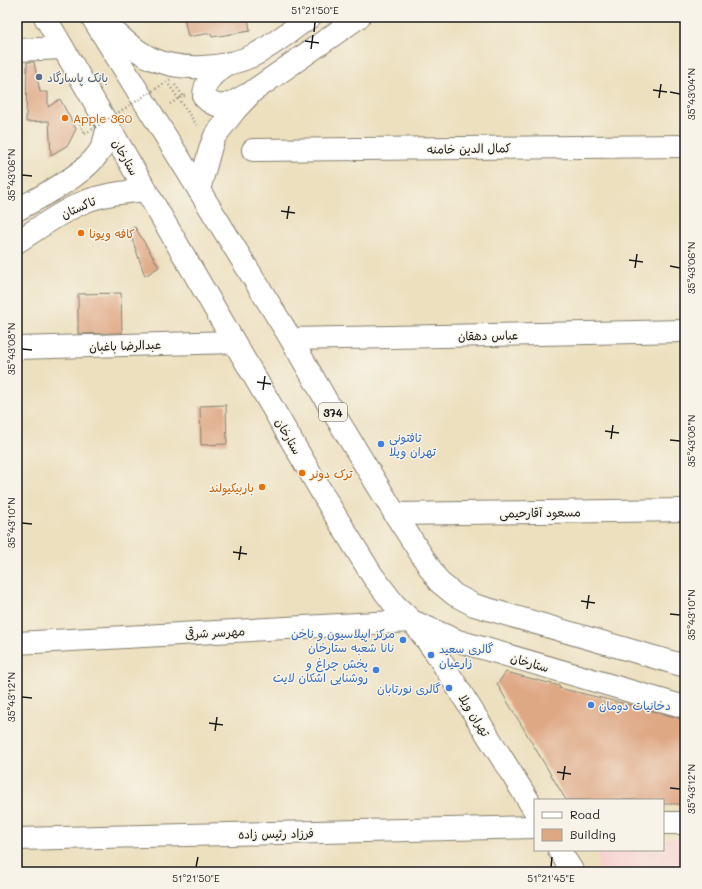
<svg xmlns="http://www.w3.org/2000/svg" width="702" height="889" font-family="Mali,'Playpen Sans Arabic',sans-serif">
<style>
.built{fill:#f7d0cf}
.building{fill:#dfa885}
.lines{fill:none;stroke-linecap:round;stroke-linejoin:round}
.minor-casing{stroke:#847e6e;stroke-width:24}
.major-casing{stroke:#847e6e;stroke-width:24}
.path{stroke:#847e6e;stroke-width:2.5;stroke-dasharray:1 3;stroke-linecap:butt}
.minor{stroke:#fff;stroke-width:22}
.major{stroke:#fff;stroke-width:22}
.path-bridge{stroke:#847e6e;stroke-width:2.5;stroke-dasharray:1 3;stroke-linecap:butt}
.ticks{fill:none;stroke:#1c1c1c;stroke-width:1.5}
.service-dot{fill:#5c6f8a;stroke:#f7f3e8;stroke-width:1.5}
.food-dot{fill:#e8710a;stroke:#f7f3e8;stroke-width:1.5}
.shop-dot{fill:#3f7fe0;stroke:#f7f3e8;stroke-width:1.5}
.labels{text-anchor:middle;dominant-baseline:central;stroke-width:3;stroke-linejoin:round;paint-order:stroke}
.shield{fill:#f7f3e8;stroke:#5e5c59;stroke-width:1}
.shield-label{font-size:11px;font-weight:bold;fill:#1c1c1c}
.service-label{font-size:12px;fill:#4e5e75;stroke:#f7f3e8;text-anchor:start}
.food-label{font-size:12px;fill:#c56008;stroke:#f7f3e8;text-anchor:start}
.street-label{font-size:12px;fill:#1c1c1c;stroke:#f7f3e8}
.shop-label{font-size:12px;fill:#366cbe;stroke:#f7f3e8;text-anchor:start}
.neatline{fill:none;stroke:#1c1c1c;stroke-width:1.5}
.ticks-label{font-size:10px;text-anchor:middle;fill:#1c1c1c}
</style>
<rect width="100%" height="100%" fill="#f7f3e8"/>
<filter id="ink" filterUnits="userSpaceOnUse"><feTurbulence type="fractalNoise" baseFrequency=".025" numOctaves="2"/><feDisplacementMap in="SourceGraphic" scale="8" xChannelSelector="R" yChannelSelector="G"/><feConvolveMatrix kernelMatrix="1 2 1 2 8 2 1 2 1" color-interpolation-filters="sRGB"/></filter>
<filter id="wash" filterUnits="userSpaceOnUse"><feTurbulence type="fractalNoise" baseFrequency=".012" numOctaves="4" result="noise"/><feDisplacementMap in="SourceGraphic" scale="16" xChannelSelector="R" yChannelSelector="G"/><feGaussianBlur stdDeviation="0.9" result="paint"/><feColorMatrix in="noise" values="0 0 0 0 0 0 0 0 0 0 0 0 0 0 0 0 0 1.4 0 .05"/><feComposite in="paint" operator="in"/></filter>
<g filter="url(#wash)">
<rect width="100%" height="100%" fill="#ede0bf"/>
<polygon class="built" points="685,838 685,872 602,872 598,865 598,850 663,850 663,839"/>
<g id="blocks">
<g class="building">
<polygon points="184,17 248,17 250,31 212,37 211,33 188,37"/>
<polygon points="27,62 34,62 40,92 48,92 48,107 60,99 76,129 68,145 51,155 49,121 26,122"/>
<polygon points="135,227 159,267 145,276 129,230"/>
<polygon points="121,293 122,333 78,334 78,294"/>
<polygon points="226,405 227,444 201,445 200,406"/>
<polygon points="506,672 560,686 559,688 635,706 685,720 685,804 663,804 663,800 566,800 497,684"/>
</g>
</g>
</g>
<g filter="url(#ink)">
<use href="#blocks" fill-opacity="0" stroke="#847e6e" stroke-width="1"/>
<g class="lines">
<defs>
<g id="minor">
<polyline points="17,50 63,48"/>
<polyline points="253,150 685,146"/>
<path d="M17 210C41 196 90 173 102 147 105 141 106 133 108 126"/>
<path d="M17 242C39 228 60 212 84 202 104 194 125 192 146 190"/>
<polyline points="291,339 685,331"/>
<polyline points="17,348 234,342"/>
<polyline points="395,514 685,510"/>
<polyline points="17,643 412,621"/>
<polyline points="663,823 685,823"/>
<polyline points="17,839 535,827"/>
</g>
<g id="major">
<polyline points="45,17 332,510 372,575 394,604 412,621 458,641 685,707"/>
<polyline points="92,17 291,339 330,407 395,514 439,582 455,595 474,605 685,666"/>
<path d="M105 22C118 36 133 49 150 58 181 72 225 69 254 55 274 45 292 29 310 17"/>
<path d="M229 63C216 72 204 79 204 97 218 112 231 104 246 95"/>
<polyline points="199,190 211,146 215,136 236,109 253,91 359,17"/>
<polyline points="413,622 436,653 535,811"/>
<polyline points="559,850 573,872"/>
</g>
</defs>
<use href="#minor" class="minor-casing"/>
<use href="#major" class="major-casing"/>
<g class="path">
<polyline points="169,85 198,127"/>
<polyline points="175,85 183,96"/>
<polyline points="170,104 183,96 185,96"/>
<polyline points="84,122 80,125 85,133"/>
</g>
<use href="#minor" class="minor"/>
<use href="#major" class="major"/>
<polyline class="path-bridge" points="85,134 171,79"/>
</g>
</g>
<path class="ticks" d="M314 32 315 22M305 41 319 43M311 49 313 35M653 90 667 92M670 92 680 94M659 98 661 84M22 175 32 176M281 211 295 213M287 219 289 206M629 260 643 262M670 266 680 268M635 268 637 254M22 349 32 350M257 382 271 384M263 390 265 376M605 431 619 433M611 439 613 425M670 440 680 441M22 523 32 524M233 552 247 554M239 560 241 546M581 601 595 603M587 609 589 595M670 614 680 615M22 697 32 698M209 723 223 725M215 731 217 717M557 772 571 774M563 780 565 766M670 788 680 789M196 867 198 857M551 867 552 857"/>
<circle class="service-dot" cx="39" cy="77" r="4"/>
<g class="food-dot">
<circle cx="65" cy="118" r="4"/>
<circle cx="81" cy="233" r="4"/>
<circle cx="302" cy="473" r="4"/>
<circle cx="262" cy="487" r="4"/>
</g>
<g class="shop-dot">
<circle cx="381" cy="444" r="4"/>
<circle cx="403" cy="640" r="4"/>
<circle cx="431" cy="655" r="4"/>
<circle cx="376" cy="670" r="4"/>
<circle cx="449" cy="688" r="4"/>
<circle cx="591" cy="705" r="4"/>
</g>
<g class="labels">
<rect class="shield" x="319" y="403" width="28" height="18" rx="3"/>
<g class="shield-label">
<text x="333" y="412">374</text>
</g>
<g class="service-label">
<text x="47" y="77">بانک پاسارگاد</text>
</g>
<g class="food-label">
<text x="73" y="118">Apple 360</text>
<text x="89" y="233">کافه ویونا</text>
<text x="310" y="473">ترک دونر</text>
<text x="254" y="487" text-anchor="end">باربیکیولند</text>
</g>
<g class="street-label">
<text transform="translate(469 148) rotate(-1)">کمال الدین خامنه</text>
<text transform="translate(126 157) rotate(60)">ستارخان</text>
<text transform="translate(78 207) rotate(-24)">تاکستان</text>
<text transform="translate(488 335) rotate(-1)">عباس دهقان</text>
<text transform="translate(125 345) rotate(-2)">عبدالرضا باغبان</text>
<text transform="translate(289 436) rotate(60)">ستارخان</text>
<text transform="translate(540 512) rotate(-1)">مسعود آقارحیمی</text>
<text transform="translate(215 632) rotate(-3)">مهرسر شرقی</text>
<text transform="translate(530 662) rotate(16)">ستارخان</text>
<text transform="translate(475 715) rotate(58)">تهران ویلا</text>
<text transform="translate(276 833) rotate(-1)">فرزاد رئیس زاده</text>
</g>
<g class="shop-label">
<text x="389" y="437">تافتونی<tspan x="389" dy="14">تهران ویلا</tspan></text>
<text x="395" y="633" text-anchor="end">مرکز اپیلاسیون و ناخن<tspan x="395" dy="14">نانا شعبه ستارخان</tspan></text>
<text x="439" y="648">گالری سعید<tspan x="439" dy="14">زارعیان</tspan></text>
<text x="368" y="663" text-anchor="end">پخش چراغ و<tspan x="368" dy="14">روشنایی اشکان لایت</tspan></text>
<text x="441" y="688" text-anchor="end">گالری نورتابان</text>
<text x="599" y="705">دخانیات دومان</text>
</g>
</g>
<rect width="702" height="889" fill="none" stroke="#f7f3e8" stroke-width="44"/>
<rect x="534" y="799" width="130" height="52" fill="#f7f3e8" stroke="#9f9d96"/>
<rect x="542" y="812" width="20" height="6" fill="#ffffff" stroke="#9f9d96"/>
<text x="570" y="819" font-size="12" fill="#1c1c1c">Road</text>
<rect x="542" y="829" width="20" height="12" fill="#dfa885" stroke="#9f9d96"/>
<text x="570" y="839" font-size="12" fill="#1c1c1c">Building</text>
<rect x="22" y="22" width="658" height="845" class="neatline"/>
<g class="ticks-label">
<text x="315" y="14">51°21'50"E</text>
<text transform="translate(691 94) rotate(-90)" y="4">35°43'04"N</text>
<text transform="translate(11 175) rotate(-90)" y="4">35°43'06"N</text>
<text transform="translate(691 268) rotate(-90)" y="4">35°43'06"N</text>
<text transform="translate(11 349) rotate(-90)" y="4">35°43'08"N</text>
<text transform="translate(691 441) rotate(-90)" y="4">35°43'08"N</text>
<text transform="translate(11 523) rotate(-90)" y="4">35°43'10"N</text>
<text transform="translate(691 615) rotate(-90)" y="4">35°43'10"N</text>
<text transform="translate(11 697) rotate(-90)" y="4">35°43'12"N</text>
<text transform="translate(691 789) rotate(-90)" y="4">35°43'12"N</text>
<text x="196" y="882">51°21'50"E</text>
<text x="551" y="882">51°21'45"E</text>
</g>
</svg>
